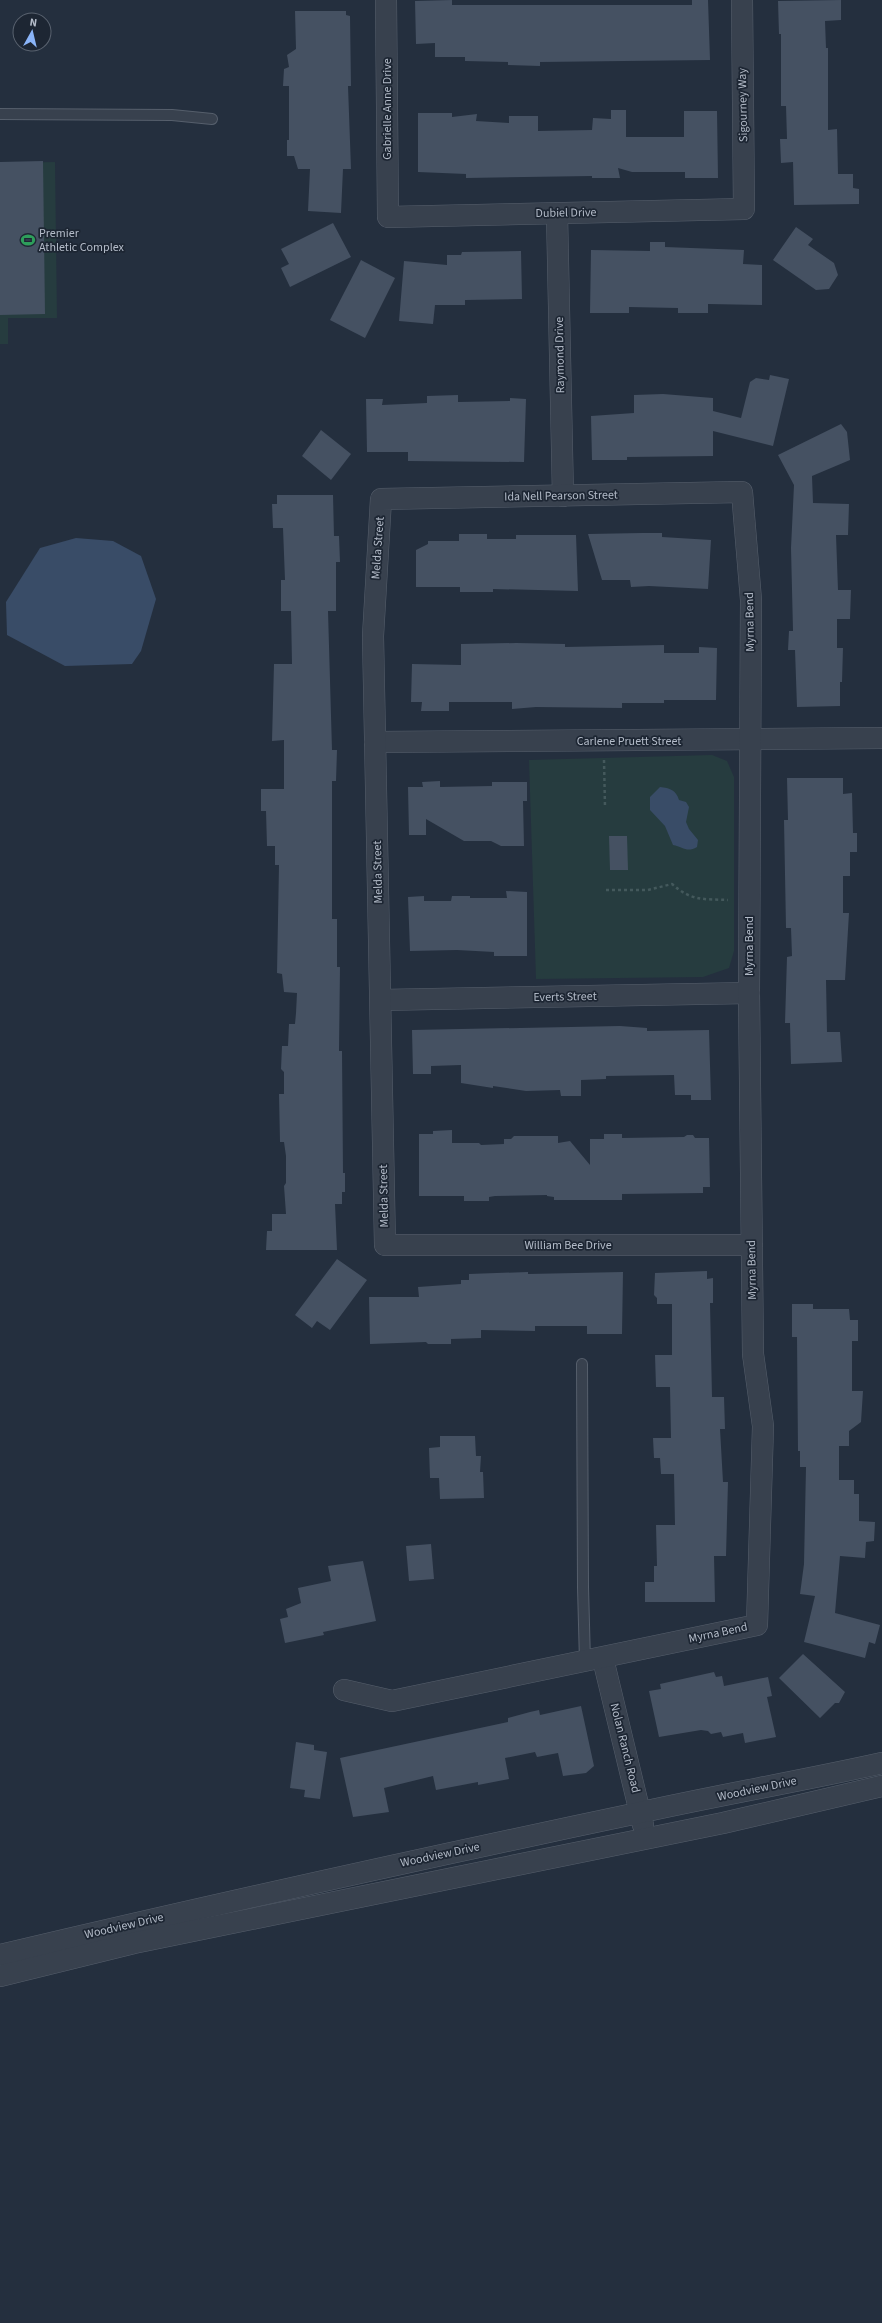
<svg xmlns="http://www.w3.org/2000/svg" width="882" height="2323" font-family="'Source Sans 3',sans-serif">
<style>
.green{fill:#263c3f}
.water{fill:#394c67}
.building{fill:#455162}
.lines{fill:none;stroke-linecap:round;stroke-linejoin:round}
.lane-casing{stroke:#565f6c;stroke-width:12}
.street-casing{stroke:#565f6c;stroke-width:22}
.path{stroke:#44595c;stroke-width:2.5;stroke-dasharray:3 3;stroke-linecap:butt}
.lane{stroke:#38414e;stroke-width:10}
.street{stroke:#38414e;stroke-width:21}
.labels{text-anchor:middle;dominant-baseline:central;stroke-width:3.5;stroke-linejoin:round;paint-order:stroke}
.street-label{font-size:12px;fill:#b4bcc9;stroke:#1d2633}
.poi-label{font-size:12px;fill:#b4bcc9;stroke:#1d2633;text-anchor:start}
</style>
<rect width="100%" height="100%" fill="#242f3e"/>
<g class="green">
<polygon points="55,162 57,318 8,318 8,344 0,344 0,163"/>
<polygon points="712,755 727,761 734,777 734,951 729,968 703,977 536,979 529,760"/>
</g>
<g class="water">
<polygon points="76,538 113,541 141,556 156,599 141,651 132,664 65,666 7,635 6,602 40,548"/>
<path d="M660 787C670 788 676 790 679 800L686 802 689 807 686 822 689 829 698 840 697 847C687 853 683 847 673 845L665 826 650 810V797Z"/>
</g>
<g class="building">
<polygon points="452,0 452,5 692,5 692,0 708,0 710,60 540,62 540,66 508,65 508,62 465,61 465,57 435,57 435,43 416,44 415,1"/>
<polygon points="841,0 841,20 825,21 826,48 828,48 828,130 837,129 838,174 853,174 853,188 859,189 859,204 794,205 793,162 781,163 780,139 787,139 786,106 781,106 781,34 779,34 778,1"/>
<polygon points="295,11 346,11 346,15 350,16 351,86 348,86 351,169 343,169 341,213 308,211 310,169 298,169 294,156 287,156 287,140 289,140 289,86 283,86 284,69 289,67 287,55 296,49"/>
<polygon points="611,110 626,110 626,137 684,137 684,111 717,111 718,178 685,178 685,172 632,172 618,168 620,178 592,178 592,176 466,178 466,174 418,172 418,113 452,113 452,117 477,114 476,121 509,123 509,116 538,116 538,131 592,130 593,118 611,119"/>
<polygon points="43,161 45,314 0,315 0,162"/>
<polygon points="333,223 351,257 290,287 281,268 289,264 281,249"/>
<polygon points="796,227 813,239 808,245 834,263 838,275 829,289 816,290 773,260"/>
<polygon points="650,242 665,242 665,247 744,250 743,264 762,265 762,305 708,304 708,313 678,313 678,308 629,307 629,313 590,313 591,250 650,251"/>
<polygon points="521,251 522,299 465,300 465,305 435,305 433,324 399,321 404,261 447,265 447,255 461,255 462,252"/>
<polygon points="361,260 395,278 365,338 330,320"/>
<polygon points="770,375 789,379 773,446 713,431 713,456 627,457 627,460 592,460 591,416 634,413 634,395 663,394 713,398 713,411 741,418 750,382 756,378 769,380"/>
<polygon points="458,395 458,402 510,401 510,398 526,399 524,462 408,461 408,452 367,452 366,399 383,399 382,405 427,403 427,396"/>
<polygon points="841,424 847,432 850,460 812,476 813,503 849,504 848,535 836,535 838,590 851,590 850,619 837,619 837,648 843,648 842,682 840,682 840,706 797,707 795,650 788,650 789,631 793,631 791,548 794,485 778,455"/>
<polygon points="321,430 351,454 331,480 302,456"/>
<polygon points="277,495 333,495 334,536 339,536 340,562 336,562 336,611 328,611 332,750 337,750 336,781 332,781 332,919 337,919 337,967 340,967 339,1051 342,1051 343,1173 345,1173 345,1192 342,1192 342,1204 335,1204 337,1250 266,1250 267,1231 272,1231 272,1214 286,1214 284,1186 286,1183 286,1156 284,1142 280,1142 279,1094 284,1094 284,1072 281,1069 282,1046 288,1046 289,1024 295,1024 296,1013 297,993 284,992 282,974 277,973 279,865 275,865 275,846 267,846 266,811 261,811 261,789 284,789 284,740 272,741 274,664 292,664 291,611 281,611 281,580 285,580 283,528 273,528 272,504 277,504"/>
<polygon points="642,533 662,533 662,537 711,540 708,589 649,586 631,587 630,580 602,580 588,534"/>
<polygon points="459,534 487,534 487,539 516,539 516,535 576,535 578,591 493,589 493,592 460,592 460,587 416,587 416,550 428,544 428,541 459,541"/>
<polygon points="516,643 565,644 565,647 664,645 664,653 699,653 699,647 717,648 716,700 664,700 664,703 622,703 622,708 536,707 512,709 512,702 449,702 449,711 421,711 422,702 411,702 412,664 461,665 461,644"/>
<polygon points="787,778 843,778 843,794 852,793 853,833 857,833 857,852 850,852 850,876 843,876 843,913 849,913 845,980 826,980 827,1032 840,1032 842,1062 791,1064 790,1023 785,1023 787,957 792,956 791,928 786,928 784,820 788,820"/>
<polygon points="440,781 440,787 492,786 492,782 527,782 527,801 523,801 524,846 501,846 491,841 464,841 426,819 426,835 409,835 408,787 423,787 422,782"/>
<polygon points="609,836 627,836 628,870 610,870"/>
<polygon points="506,891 527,892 527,956 494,956 494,952 457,950 410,951 408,897 424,896 424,901 451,901 452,896 470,896 470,898 507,898"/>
<polygon points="620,1026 647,1028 647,1031 709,1030 711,1100 691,1100 691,1095 675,1095 674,1075 606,1076 606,1079 581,1080 581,1096 561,1096 560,1090 526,1091 493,1086 493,1088 461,1083 461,1065 431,1066 431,1074 413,1074 412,1030"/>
<polygon points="452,1130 452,1143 479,1143 481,1145 504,1144 504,1139 511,1139 514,1136 558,1136 558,1143 570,1141 590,1165 590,1139 604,1139 604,1134 622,1134 622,1138 684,1137 687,1135 693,1135 695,1138 709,1138 710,1187 703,1187 703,1193 622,1194 622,1200 554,1200 554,1197 547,1196 547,1195 495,1196 489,1197 489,1201 464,1201 464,1196 419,1196 419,1134 433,1134 433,1131"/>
<polygon points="337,1259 367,1280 330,1330 317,1321 312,1328 295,1315"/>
<polygon points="707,1271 707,1279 713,1278 713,1303 710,1303 712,1397 724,1397 725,1429 720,1429 723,1482 728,1482 726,1556 714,1556 715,1602 645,1602 645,1582 654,1582 654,1566 657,1566 656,1525 675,1525 674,1474 661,1474 660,1458 654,1458 653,1438 671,1438 670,1387 656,1387 655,1355 672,1355 672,1304 657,1304 657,1298 654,1295 655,1273"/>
<polygon points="528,1272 528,1274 623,1272 622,1334 587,1334 587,1326 535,1326 535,1331 481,1330 481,1338 451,1339 451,1344 428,1344 426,1342 370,1344 369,1297 419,1297 418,1287 461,1284 461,1280 469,1280 469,1274"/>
<polygon points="792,1304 813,1304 813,1309 849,1309 850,1320 858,1320 858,1341 852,1341 852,1391 863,1391 861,1422 849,1431 849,1446 839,1446 839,1480 854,1480 854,1494 859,1494 859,1521 875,1522 874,1541 866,1542 865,1558 840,1556 835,1613 880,1625 875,1644 869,1642 865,1658 804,1642 815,1596 800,1594 804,1564 806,1467 800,1467 800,1451 798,1451 797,1337 792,1337"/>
<polygon points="440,1436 475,1436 476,1456 481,1456 480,1472 483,1472 484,1498 440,1499 439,1478 430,1478 429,1448 440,1447"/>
<polygon points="431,1544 434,1579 409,1581 406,1546"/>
<polygon points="363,1561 376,1621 323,1632 324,1635 285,1643 280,1619 288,1617 286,1609 301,1603 298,1588 331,1581 328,1566"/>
<polygon points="803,1654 845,1692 839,1703 835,1703 820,1718 779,1678"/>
<polygon points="714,1672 716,1677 722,1676 724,1686 768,1677 772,1696 767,1697 776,1737 745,1743 743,1733 723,1737 721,1732 711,1734 708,1731 701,1730 659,1737 649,1691 661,1689 660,1684"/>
<polygon points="581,1706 594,1766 586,1773 563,1776 558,1753 537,1757 535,1752 505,1758 509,1779 478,1785 478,1782 436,1790 433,1776 384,1788 389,1812 353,1817 340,1758 508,1722 508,1718 530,1712 539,1710 540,1715"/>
<polygon points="296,1742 314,1745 314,1750 327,1752 320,1799 304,1797 305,1790 290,1788"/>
</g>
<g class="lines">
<defs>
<g id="lane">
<polyline points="0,114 172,115 212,119"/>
<polyline points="582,1364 583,1587 585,1662"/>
</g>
<g id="street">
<polyline points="386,0 388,217 744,209 742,0"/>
<polyline points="557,214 563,496"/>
<polyline points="375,742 882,738"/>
<polyline points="381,1000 749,993"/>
<polyline points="603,1659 643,1825"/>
<polyline points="344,1690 392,1701 757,1625 763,1426 753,1354 749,993 751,600 742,492 381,499 373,636 385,1245 752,1245"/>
<path d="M0 1955C212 1905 424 1858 638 1813 719 1795 801 1781 882 1763"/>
<polyline points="0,1976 134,1943 723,1823 882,1786"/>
</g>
</defs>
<use href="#lane" class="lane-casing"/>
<use href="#street" class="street-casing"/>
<g class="path">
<polyline points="604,760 605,807"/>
<path d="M606 890H648L672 884C691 901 703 899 728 900"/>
</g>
<use href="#lane" class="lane"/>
<use href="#street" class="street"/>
</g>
<defs>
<symbol id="stadium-bare" viewBox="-9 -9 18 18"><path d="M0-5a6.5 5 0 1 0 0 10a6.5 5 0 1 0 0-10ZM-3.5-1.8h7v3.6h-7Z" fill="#2e9e5b" stroke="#1d2633" stroke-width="2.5" paint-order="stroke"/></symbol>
</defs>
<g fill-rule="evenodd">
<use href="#stadium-bare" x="18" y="230" width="20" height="20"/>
</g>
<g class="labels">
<g class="street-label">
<text transform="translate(743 105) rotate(-91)">Sigourney Way</text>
<text transform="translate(387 109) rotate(-90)">Gabrielle Anne Drive</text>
<text transform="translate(566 213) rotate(-1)">Dubiel Drive</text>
<text transform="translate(560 355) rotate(-91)">Raymond Drive</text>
<text transform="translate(561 496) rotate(-1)">Ida Nell Pearson Street</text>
<text transform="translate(378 548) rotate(-86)">Melda Street</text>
<text transform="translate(750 622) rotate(-91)">Myrna Bend</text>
<text x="629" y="741">Carlene Pruett Street</text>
<text transform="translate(378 872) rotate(-91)">Melda Street</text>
<text transform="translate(749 946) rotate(-90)">Myrna Bend</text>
<text transform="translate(565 997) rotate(-1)">Everts Street</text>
<text transform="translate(384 1196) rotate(-91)">Melda Street</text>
<text x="568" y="1245">William Bee Drive</text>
<text transform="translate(752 1270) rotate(-91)">Myrna Bend</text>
<text transform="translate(718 1633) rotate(-12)">Myrna Bend</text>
<text transform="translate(625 1748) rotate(76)">Nolan Ranch Road</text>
<text transform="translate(757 1789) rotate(-12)">Woodview Drive</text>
<text transform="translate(440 1855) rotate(-12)">Woodview Drive</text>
<text transform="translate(124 1926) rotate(-13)">Woodview Drive</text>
</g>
<g class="poi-label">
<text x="39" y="233">Premier<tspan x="39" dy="14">Athletic Complex</tspan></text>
</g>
</g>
<g transform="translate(32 32) rotate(8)"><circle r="19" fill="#1d2633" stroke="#59626f"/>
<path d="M0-3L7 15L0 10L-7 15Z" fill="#8ab4f8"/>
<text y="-6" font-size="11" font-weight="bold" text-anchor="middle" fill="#b4bcc9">N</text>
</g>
</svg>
